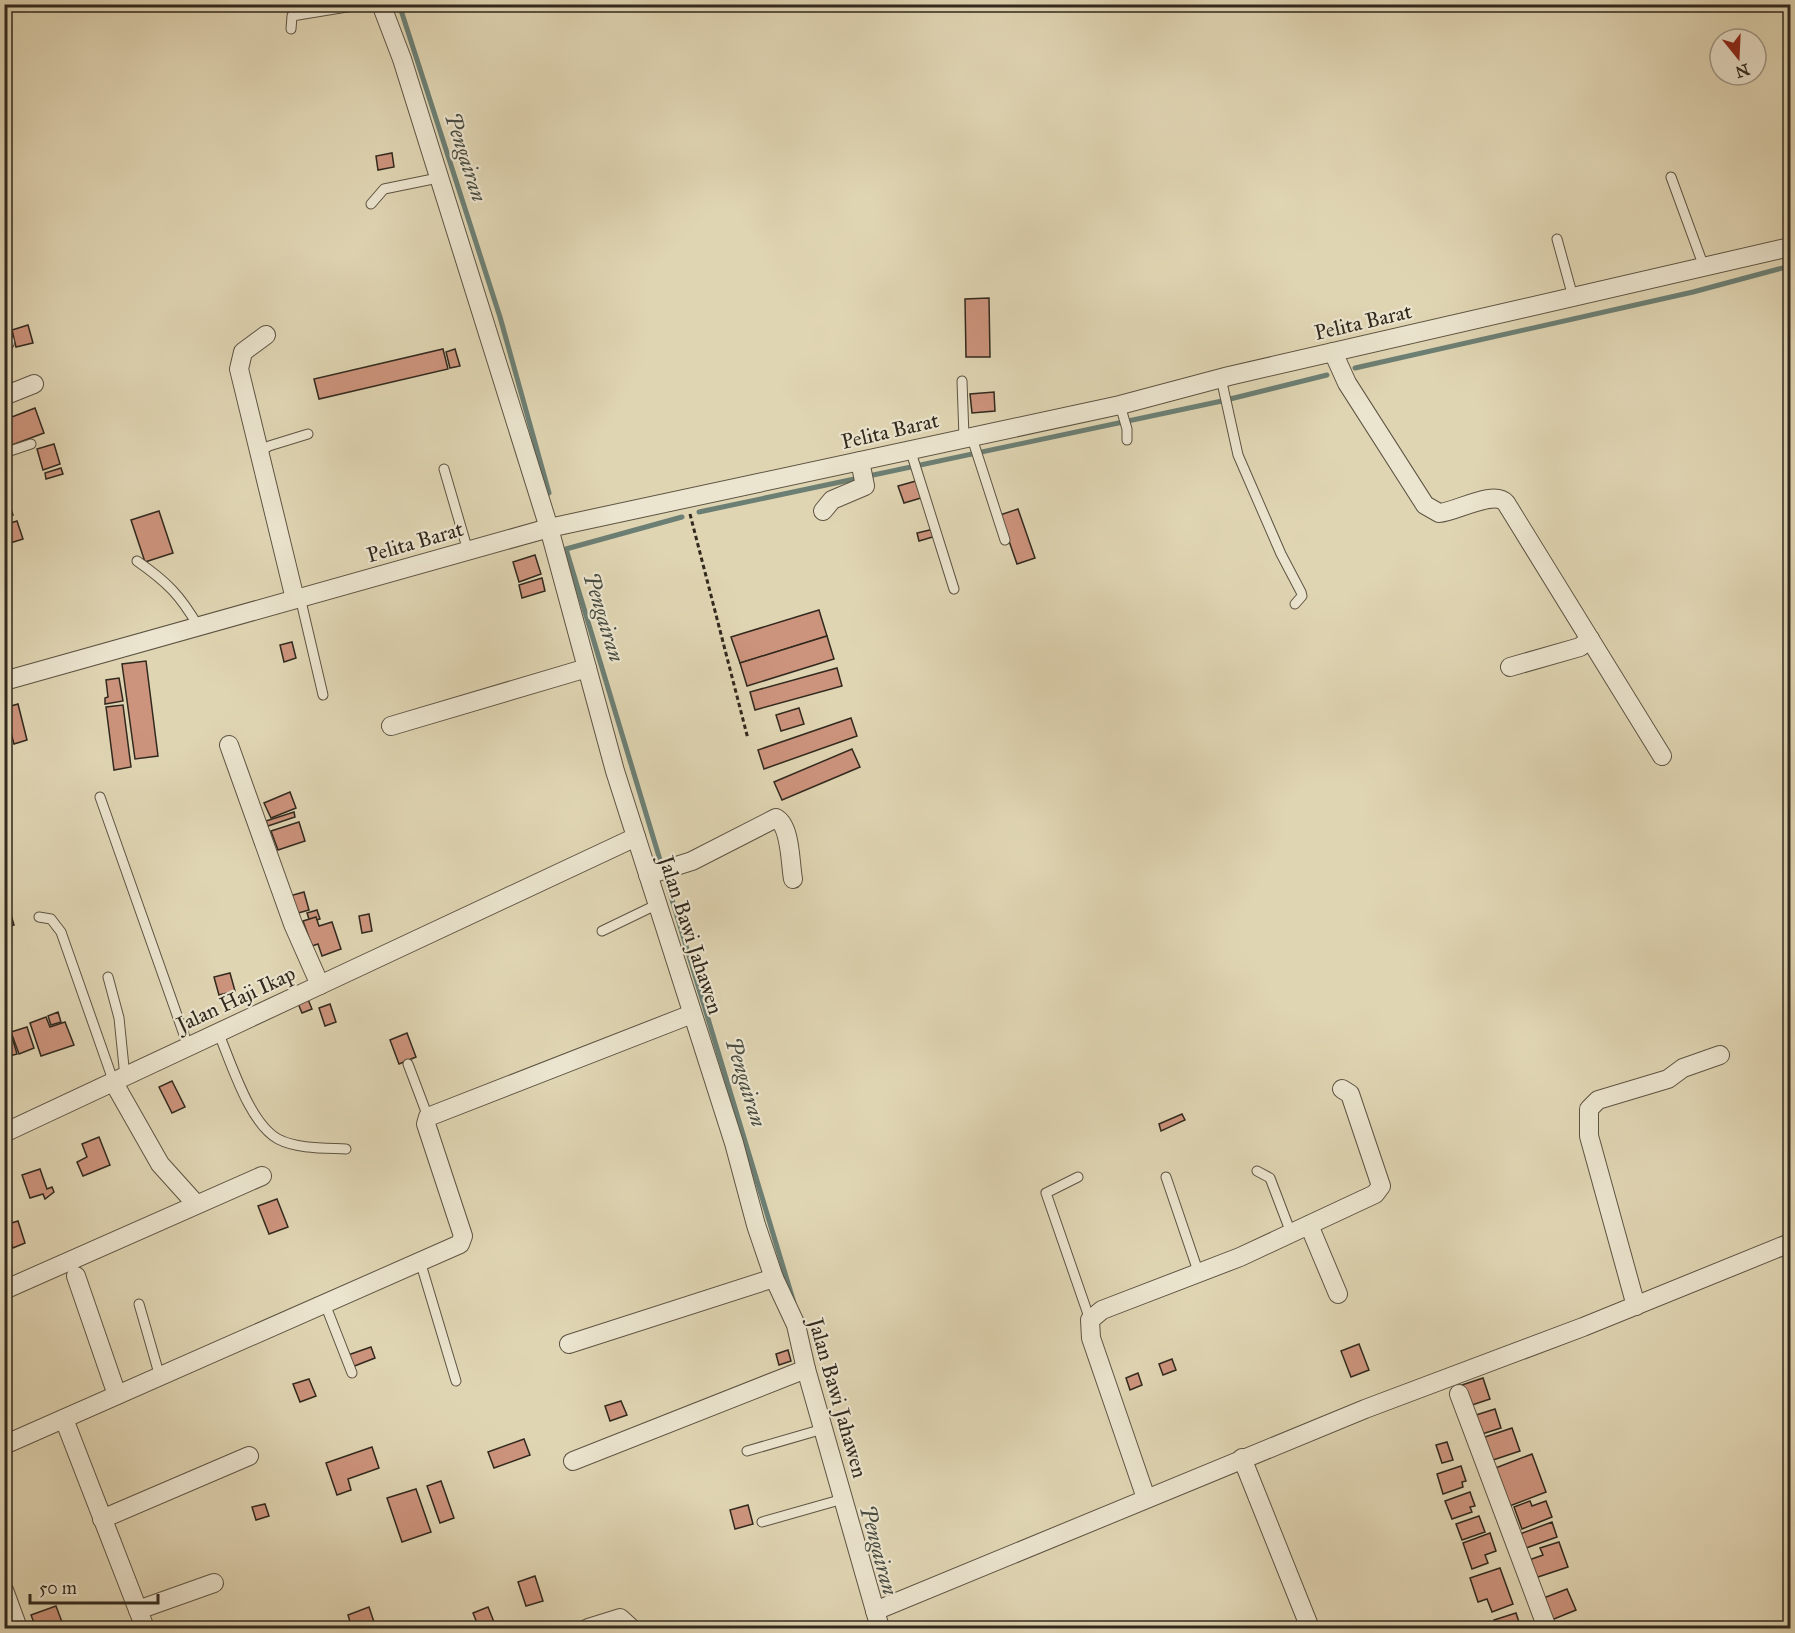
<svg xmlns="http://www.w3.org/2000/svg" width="1795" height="1633" font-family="'IM FELL Great Primer',serif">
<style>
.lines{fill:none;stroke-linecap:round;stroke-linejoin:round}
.stream{stroke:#6c7f74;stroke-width:5}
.building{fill:#cd947d;stroke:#31291e;stroke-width:1.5}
.lane-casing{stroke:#5d5443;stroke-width:11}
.street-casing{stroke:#5d5443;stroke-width:20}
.path{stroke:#31291e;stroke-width:3;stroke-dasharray:4.5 3;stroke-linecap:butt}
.lane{stroke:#ebe4ce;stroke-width:9}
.street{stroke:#ebe4ce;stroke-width:18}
.labels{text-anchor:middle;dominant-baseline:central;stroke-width:4.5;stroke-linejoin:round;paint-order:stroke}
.street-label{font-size:21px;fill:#31291e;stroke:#ebe4ce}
.water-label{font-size:22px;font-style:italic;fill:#4a4d42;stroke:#ebe4ce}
</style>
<rect width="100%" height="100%" fill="#e0d5b3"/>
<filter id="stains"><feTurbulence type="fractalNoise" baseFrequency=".00333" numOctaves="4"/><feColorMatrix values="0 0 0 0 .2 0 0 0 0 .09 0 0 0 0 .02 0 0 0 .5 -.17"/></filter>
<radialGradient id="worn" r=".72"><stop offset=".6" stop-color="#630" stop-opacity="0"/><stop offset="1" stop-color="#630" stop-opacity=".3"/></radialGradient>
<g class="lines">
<g class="stream">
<polyline points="399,4 500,317 549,493"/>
<polyline points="1355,368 1693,292 1790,266"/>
<polyline points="699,512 1222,401 1327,375"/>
<polyline points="682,517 566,549 794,1303"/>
</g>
</g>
<g class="building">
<polygon points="392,153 394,167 378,170 376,156"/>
<polygon points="989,298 990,357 966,357 965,299"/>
<polygon points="28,325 33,343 16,347 12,330"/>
<polygon points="443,349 448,369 319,399 314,379"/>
<polygon points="455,349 460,366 450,368 446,352"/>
<polygon points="994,392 995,411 972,413 970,394"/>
<polygon points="35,408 44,433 4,448 4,420"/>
<polygon points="54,444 60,464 43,470 37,449"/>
<polygon points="61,468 63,474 46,479 45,473"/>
<polygon points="916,481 921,498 904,503 898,486"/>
<polygon points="8,500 13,515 4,518 4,501"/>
<polygon points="1018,509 1035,558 1017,564 1000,515"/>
<polygon points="159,511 173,553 145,562 131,520"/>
<polygon points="17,521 23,539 4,545 4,525"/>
<polygon points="934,529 936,536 919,541 917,533"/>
<polygon points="535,555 541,574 519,582 513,562"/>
<polygon points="542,578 545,591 522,598 519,585"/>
<polygon points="819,610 827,636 740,663 731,637"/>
<polygon points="827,636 834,659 747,686 740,663"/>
<polygon points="292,642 296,658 284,662 280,645"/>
<polygon points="146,661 158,756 135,759 122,664"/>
<polygon points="837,668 842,686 755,710 750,692"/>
<polygon points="119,678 123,701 105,704 105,698 108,697 106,680"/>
<polygon points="18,704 27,740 14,744 4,708"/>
<polygon points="123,705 131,767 114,770 106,707"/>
<polygon points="799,708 804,724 781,731 776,715"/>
<polygon points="851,718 857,736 764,769 758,750"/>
<polygon points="852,749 860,767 782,800 774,782"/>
<polygon points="290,792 296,808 271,818 264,803"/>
<polygon points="294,812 295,817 268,826 266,821"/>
<polygon points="299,822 305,841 278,850 271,831"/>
<polygon points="304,892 309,910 291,915 286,897"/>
<polygon points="9,908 14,925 4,928 4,909"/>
<polygon points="317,910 320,919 310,922 307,913"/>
<polygon points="369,914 372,931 362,933 359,916"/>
<polygon points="316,917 319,926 332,922 341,949 322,956 318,944 312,946 303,921"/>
<polygon points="230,973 235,991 219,995 214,977"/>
<polygon points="307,997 312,1009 302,1013 297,1001"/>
<polygon points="330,1004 336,1022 325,1026 319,1008"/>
<polygon points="58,1012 61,1022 51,1025 48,1016"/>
<polygon points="46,1017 50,1027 65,1022 74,1045 41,1056 30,1023"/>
<polygon points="27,1027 34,1048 19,1054 11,1032"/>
<polygon points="10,1030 17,1054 6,1057 4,1032"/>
<polygon points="407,1033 416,1057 399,1064 390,1040"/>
<polygon points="172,1081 185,1107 172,1113 159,1087"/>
<polygon points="1182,1114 1185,1120 1161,1131 1159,1124"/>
<polygon points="99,1137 110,1165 83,1176 77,1162 87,1157 82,1144"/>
<polygon points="40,1169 47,1189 52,1187 54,1192 45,1199 43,1194 30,1198 22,1175"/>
<polygon points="277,1199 288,1227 269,1234 258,1206"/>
<polygon points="18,1221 25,1243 13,1248 5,1225"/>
<polygon points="1359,1344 1369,1370 1351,1377 1341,1351"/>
<polygon points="371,1347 375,1358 352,1367 348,1355"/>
<polygon points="788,1350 791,1361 779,1365 776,1354"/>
<polygon points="1172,1359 1176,1370 1163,1375 1159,1364"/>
<polygon points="1138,1373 1142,1385 1130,1390 1126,1378"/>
<polygon points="1483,1378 1490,1399 1469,1406 1462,1385"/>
<polygon points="309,1379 316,1396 300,1402 293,1384"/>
<polygon points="621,1401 627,1415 610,1421 605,1406"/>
<polygon points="1495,1409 1501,1428 1482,1434 1476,1415"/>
<polygon points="1512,1428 1520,1451 1490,1461 1482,1438"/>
<polygon points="524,1439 530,1455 494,1468 488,1452"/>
<polygon points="1447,1442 1453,1460 1442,1463 1436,1445"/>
<polygon points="372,1447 379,1468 348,1479 351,1490 337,1495 326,1463"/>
<polygon points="1532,1454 1546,1492 1507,1507 1493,1469"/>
<polygon points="1461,1466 1466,1481 1462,1482 1463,1487 1443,1494 1437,1474"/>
<polygon points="441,1481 454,1518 440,1523 427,1486"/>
<polygon points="416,1489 431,1532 402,1542 387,1498"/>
<polygon points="1470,1492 1475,1506 1470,1507 1472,1512 1452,1519 1445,1501"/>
<polygon points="1530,1501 1532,1506 1546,1501 1552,1517 1522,1529 1514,1507"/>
<polygon points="265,1504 269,1516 256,1520 252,1507"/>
<polygon points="748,1505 753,1524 735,1529 730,1510"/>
<polygon points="1479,1516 1485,1532 1462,1540 1456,1524"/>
<polygon points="1552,1522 1557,1537 1526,1548 1520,1534"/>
<polygon points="1490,1533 1496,1551 1485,1555 1488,1563 1472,1569 1463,1543"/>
<polygon points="1559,1542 1568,1567 1535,1578 1529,1560 1543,1555 1540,1548"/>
<polygon points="1500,1568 1513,1604 1492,1612 1487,1599 1478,1602 1470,1578"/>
<polygon points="535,1576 543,1601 526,1606 518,1582"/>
<polygon points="1567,1589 1576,1610 1549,1621 1541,1599"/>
<polygon points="56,1606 62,1622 46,1628 36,1628 31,1615"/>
<polygon points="369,1607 376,1628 343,1628 351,1625 348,1615"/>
<polygon points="488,1607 496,1627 479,1628 473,1613"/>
<polygon points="1516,1613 1521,1628 1497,1628 1494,1620"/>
</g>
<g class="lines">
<defs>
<g id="lane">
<polyline points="291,29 292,16 365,4"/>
<polyline points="1671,177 1704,267"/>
<polyline points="371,204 384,189 438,178"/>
<polyline points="1557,239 1573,297"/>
<polyline points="1221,378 1238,455 1281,554 1301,592 1302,596 1295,604"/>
<polyline points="962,381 964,437"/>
<polyline points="1120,405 1127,429 1127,440"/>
<polyline points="971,435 1005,540"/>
<polyline points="910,449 954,589"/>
<polyline points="4,453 31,444"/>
<polyline points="258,453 269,446 308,434"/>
<polyline points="444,469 468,551"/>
<path d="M137 561C167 582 180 595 198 626"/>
<polyline points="300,597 323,695"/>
<polyline points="100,797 188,1046"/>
<polyline points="39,917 51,919 61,932 114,1083"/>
<polyline points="602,931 658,904"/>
<polyline points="108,977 119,1018 125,1077"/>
<path d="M218 1032C231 1062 249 1123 278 1139 297 1149 325 1148 346 1149"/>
<polyline points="408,1064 428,1117"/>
<polyline points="1257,1171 1270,1178 1291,1233"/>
<polyline points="1078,1177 1046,1193 1090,1320"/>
<polyline points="1166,1177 1199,1274"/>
<polyline points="420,1261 456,1381"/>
<polyline points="139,1304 160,1377"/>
<polyline points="325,1304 352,1373"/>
<polyline points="747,1451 823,1429"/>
<polyline points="762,1522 843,1499"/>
</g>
<g id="street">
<polyline points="381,4 402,59 549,528 615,771 734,1143 756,1225 774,1278 796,1325 806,1369 880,1628"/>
<polyline points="266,335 243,352 239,369 295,599"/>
<polyline points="4,342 5,342"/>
<path d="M1333 352 1347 383 1425 505 1439 513C1456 512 1494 489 1506 503L1662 756"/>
<polyline points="4,396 34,384"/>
<polyline points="823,511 832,500 865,486 860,461"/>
<polyline points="1510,667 1580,647 1590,639"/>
<polyline points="4,681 549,528 1120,405 1229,376 1790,247"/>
<polyline points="391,726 587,668"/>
<path d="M648 875 692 861 776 818C791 826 790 863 793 879"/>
<polyline points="320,985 636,837"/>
<polyline points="114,1083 160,1164 196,1204"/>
<polyline points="4,1133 320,985 293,924 229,745"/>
<polyline points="1309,1225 1338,1294"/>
<polyline points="76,1276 117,1395"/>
<polyline points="4,1290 262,1176"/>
<polyline points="1636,1306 1589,1136 1589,1109 1598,1100 1668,1079 1683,1068 1720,1055"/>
<polyline points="569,1344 774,1278"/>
<polyline points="1459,1394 1547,1628"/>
<polyline points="64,1419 145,1628"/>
<polyline points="4,1445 460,1244 463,1236 426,1124 428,1117 692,1014"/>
<polyline points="1242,1458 1310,1628"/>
<polyline points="573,1461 806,1369"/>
<polyline points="1146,1498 1091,1338 1090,1320 1102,1310 1240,1257 1375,1194 1381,1186 1350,1094 1342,1089"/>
<polyline points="102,1519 249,1456"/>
<polyline points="4,1590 18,1628"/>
<polyline points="138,1610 214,1583"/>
<polyline points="875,1611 1365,1409 1583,1327 1790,1243"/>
<polyline points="588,1628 620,1618 631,1628"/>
</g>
</defs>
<use href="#lane" class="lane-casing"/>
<use href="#street" class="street-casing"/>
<polyline class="path" points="690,514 748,739"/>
<use href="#lane" class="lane"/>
<use href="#street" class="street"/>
</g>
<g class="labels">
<g class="street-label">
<text transform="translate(1363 322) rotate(-13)">Pelita Barat</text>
<text transform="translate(890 431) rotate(-13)">Pelita Barat</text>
<text transform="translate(415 542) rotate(-16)">Pelita Barat</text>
<text transform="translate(691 935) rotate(72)">Jalan Bawi Jahawen</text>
<text transform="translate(236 999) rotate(-25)">Jalan Haji Ikap</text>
<text transform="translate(838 1398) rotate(74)">Jalan Bawi Jahawen</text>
</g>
<g class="water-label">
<text transform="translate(466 157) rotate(72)">Pengairan</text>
<text transform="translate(604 617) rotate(73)">Pengairan</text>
<text transform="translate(746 1082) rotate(73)">Pengairan</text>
<text transform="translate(879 1550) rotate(75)">Pengairan</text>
</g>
</g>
<rect width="1795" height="1633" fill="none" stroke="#e0d5b3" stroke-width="24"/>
<rect x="6" y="6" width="1783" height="1621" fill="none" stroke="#31291e" stroke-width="3"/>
<rect x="12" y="12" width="1771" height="1609" fill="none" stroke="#31291e" stroke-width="1.5"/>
<g transform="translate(1738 57) rotate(162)"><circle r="28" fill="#ebe4ce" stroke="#a19988" stroke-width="1.5"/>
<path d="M0-4.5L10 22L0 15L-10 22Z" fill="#8f2418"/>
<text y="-9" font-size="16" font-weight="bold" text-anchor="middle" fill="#31291e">N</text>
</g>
<path d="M30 1594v9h128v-9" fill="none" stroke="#31291e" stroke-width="3"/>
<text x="39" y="1594" font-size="18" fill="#31291e" stroke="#ebe4ce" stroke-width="4.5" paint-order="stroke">50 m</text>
<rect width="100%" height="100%" filter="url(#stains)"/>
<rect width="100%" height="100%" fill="url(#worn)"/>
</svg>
